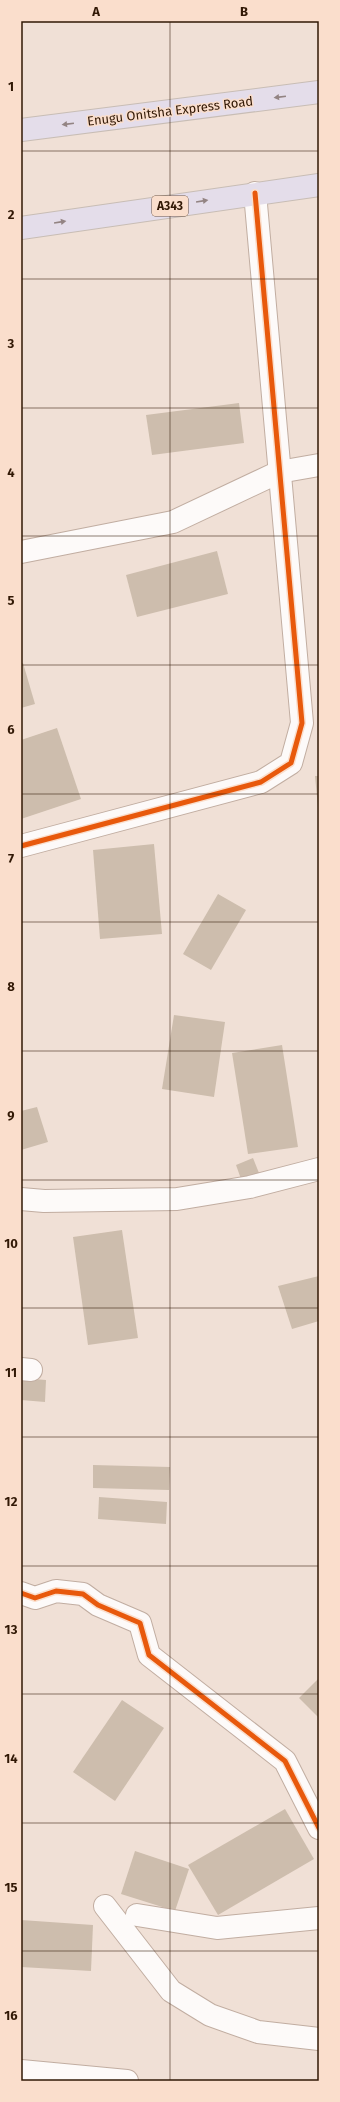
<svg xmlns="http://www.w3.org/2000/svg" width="340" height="2102" font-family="'Fira Sans',sans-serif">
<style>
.building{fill:#cdbdad}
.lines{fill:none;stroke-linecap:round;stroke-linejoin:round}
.minor-casing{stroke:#c1ada1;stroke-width:24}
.highway-casing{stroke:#c8bdb5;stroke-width:24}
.minor{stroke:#fdfaf9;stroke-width:22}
.highway{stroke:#e4ddea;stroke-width:22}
.cycleway-casing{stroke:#fadecc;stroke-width:8}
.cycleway{stroke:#e8590c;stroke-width:5}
.oneway{fill:#938483}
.grid{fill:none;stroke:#311805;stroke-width:1;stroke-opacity:0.55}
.labels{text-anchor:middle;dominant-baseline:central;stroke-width:3;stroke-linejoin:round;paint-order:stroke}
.shield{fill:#fadecc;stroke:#6d5341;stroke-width:1}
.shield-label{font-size:12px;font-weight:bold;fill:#311805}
.street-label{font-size:13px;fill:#311805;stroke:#fadecc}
.neatline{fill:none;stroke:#311805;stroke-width:1.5}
.grid-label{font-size:13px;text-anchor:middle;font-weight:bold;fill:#311805}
</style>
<rect width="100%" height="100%" fill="#f0e0d6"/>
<g class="building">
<polygon points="239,403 244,443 152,455 146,415"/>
<polygon points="217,551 228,594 137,617 126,575"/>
<polygon points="21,663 23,663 35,704 21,708"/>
<polygon points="57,728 81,799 21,819 21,740"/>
<polygon points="315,776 319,776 319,807 318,808"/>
<polygon points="154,844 162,934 100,939 93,850"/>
<polygon points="218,894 246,910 211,970 183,954"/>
<polygon points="174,1015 225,1022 214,1097 162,1089"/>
<polygon points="282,1045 298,1147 248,1154 232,1053"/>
<polygon points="37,1107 48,1142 21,1150 21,1111"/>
<polygon points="253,1158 259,1173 241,1179 236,1165"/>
<polygon points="122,1230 138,1338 88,1345 73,1237"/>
<polygon points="319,1276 319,1321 292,1329 278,1286"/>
<polygon points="21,1378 46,1380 45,1402 21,1400"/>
<polygon points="93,1465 170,1467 169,1490 93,1488"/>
<polygon points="99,1497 167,1502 166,1524 98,1519"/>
<polygon points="319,1678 319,1718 299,1698"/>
<polygon points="122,1700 164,1728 115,1801 73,1772"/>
<polygon points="285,1809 314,1859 218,1915 188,1865"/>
<polygon points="135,1851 189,1869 175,1911 121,1894"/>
<polygon points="21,1920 93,1925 91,1971 21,1967"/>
</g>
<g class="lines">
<defs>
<g id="minor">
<polyline points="21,552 173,522 279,472 319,465"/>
<polyline points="21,846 261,782 291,763 302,723 255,193"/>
<polyline points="21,1199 44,1201 177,1199 250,1187 319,1169"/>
<polyline points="21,1369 31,1370"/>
<polyline points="21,1593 35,1598 56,1591 83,1594 98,1605 140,1623 149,1655 285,1761 319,1828"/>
<polyline points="105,1906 171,1991 210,2015 258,2032 319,2039"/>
<polyline points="137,1915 217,1928 319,1918"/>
<polyline points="21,2071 127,2081"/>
</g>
<g id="highway">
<polyline points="21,130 319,92"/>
<polyline points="21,228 319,185"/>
</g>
</defs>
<use href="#minor" class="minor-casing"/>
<use href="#highway" class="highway-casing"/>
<use href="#minor" class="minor"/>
<use href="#highway" class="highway"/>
<defs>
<g id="cycleway">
<polyline points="21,846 261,782 291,763 302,723 255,193"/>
<polyline points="21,1593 35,1598 56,1591 83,1594 98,1605 140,1623 149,1655 285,1761 319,1828"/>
</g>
</defs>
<use href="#cycleway" class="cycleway-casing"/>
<use href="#cycleway" class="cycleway"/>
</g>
<defs><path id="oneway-solid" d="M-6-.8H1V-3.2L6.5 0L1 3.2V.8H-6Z"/></defs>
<g class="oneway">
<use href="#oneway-solid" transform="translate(280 97) rotate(173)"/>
<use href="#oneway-solid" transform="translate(68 124) rotate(173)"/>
<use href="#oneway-solid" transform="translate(202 201) rotate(-9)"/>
<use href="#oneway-solid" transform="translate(60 222) rotate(-9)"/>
</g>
<path class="grid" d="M170 21V2081M21 151H319M21 279H319M21 408H319M21 536H319M21 665H319M21 794H319M21 922H319M21 1051H319M21 1180H319M21 1308H319M21 1437H319M21 1566H319M21 1694H319M21 1823H319M21 1951H319"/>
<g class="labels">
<rect class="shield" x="152" y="196" width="36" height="20" rx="3"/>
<g class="shield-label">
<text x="170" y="206">A343</text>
</g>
<g class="street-label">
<text transform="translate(170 111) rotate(-7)">Enugu Onitsha Express Road</text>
</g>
</g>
<rect width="340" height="2102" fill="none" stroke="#fadecc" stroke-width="44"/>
<rect x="22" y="22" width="296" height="2058" class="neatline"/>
<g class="grid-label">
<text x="96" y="16">A</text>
<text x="244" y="16">B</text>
<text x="11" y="91">1</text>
<text x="11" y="219">2</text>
<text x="11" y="348">3</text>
<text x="11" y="477">4</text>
<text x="11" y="605">5</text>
<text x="11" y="734">6</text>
<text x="11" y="863">7</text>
<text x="11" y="991">8</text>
<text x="11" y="1120">9</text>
<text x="11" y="1248">10</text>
<text x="11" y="1377">11</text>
<text x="11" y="1506">12</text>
<text x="11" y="1634">13</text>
<text x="11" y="1763">14</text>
<text x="11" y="1892">15</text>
<text x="11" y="2020">16</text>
</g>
</svg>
